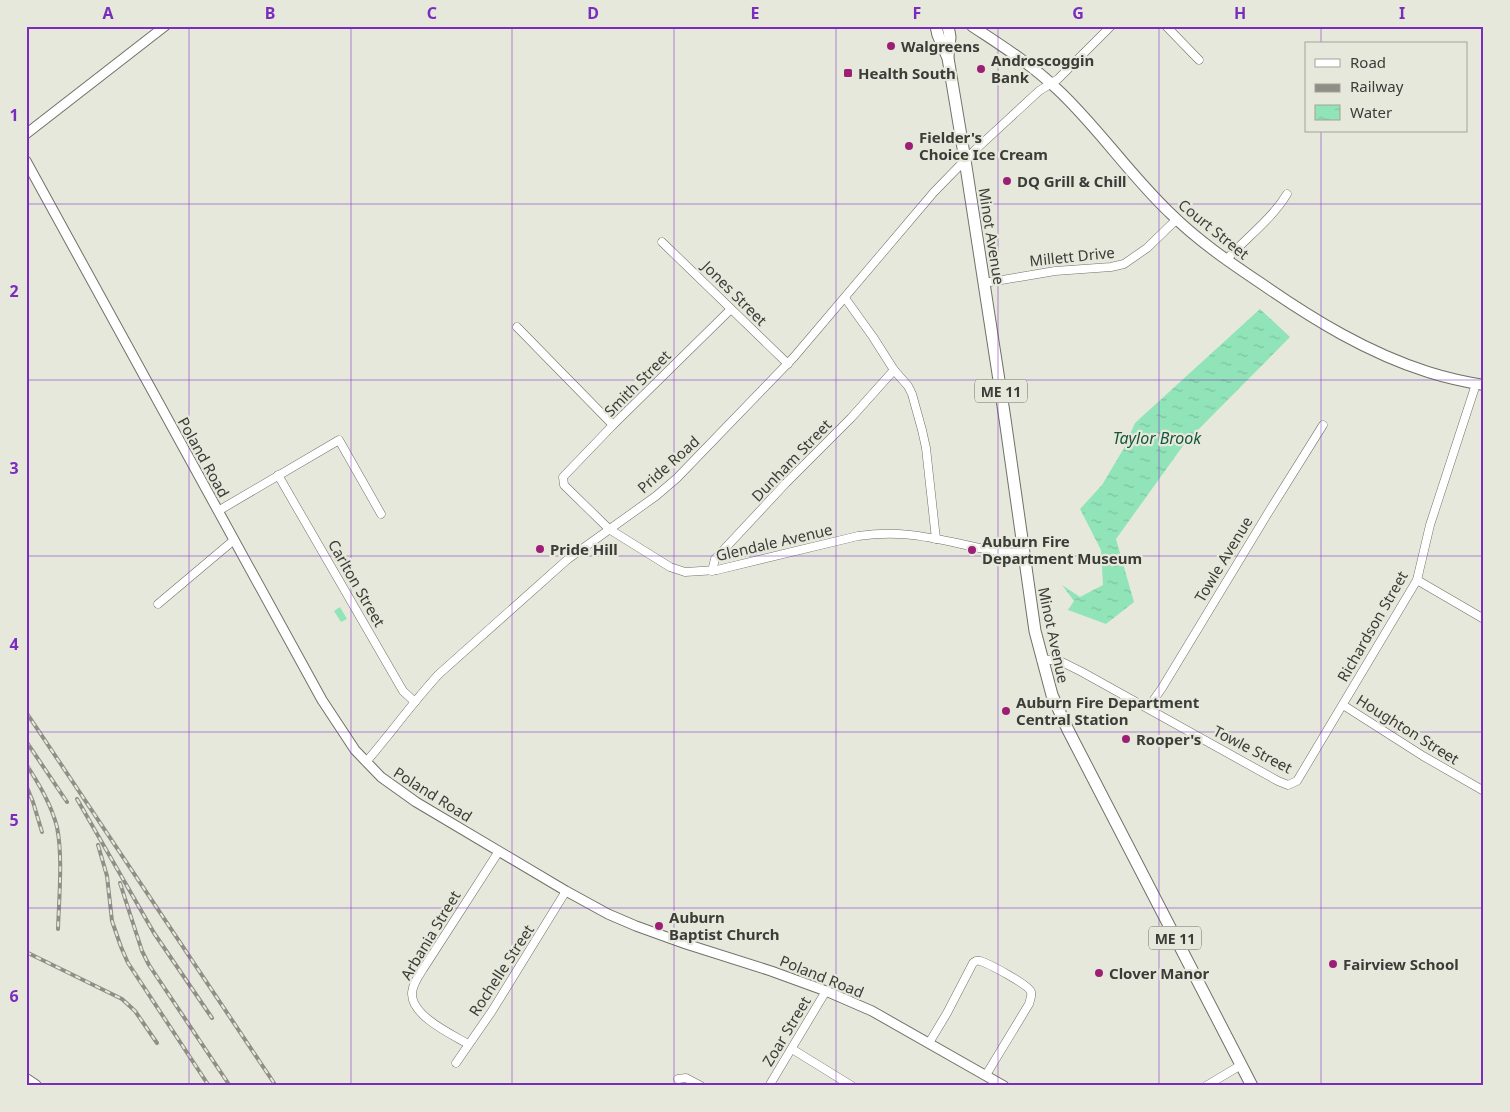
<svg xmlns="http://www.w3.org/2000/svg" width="1510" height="1112" font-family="'Noto Sans',sans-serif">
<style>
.water{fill:url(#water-ripples)}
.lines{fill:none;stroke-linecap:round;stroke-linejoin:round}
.minor-casing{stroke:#707167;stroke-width:9}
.tertiary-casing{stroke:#707167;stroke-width:11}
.secondary-casing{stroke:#707167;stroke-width:12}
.primary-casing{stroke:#707167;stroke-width:13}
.trunk-casing{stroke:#707167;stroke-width:14}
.minor{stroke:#fff;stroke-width:8}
.tertiary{stroke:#fff;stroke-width:9}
.secondary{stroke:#fff;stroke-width:10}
.primary{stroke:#fff;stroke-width:11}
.trunk{stroke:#fff;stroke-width:12}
.rail-casing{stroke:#8f8f87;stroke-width:4}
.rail{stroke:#e7e8dc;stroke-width:2;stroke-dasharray:5.5;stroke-linecap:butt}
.grid{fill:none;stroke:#7b2cbf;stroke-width:1;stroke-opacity:0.55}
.poi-dot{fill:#9c1e75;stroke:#e7e8dc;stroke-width:2}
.labels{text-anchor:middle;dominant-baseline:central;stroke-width:4.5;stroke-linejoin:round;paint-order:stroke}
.shield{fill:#e7e8dc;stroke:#6f7069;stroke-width:1}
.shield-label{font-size:14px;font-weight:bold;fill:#3c3c38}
.poi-label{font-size:15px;font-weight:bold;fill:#3c3c38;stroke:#e7e8dc;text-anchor:start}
.street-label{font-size:15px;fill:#3c3c38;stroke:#e7e8dc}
.water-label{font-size:16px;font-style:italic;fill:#16563a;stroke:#e7e8dc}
.neatline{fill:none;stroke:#7b2cbf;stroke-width:2}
.grid-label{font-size:16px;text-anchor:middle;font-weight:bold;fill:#7b2cbf}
</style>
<defs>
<pattern id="water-ripples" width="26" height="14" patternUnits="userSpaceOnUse" patternTransform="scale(1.25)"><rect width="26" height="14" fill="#90e4b8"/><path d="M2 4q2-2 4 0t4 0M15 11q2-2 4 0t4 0" fill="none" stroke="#7dc49f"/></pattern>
</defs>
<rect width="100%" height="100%" fill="#e7e8dc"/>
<g class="water">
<polygon points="1260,309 1290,337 1185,443 1116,539 1134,602 1106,624 1068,610 1074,601 1062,585 1080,597 1103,585 1101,550 1080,509 1102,485 1124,448 1135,423"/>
<polygon points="340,607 347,619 341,622 334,611"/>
</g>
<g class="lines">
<defs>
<g id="minor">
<polyline points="1166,26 1199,60"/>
<polyline points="662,242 788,364"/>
<path d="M1226 260C1246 238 1272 219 1287 194"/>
<polyline points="984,283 1055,271 1111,267 1124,264 1147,248 1177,219"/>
<polyline points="845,298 873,337 894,370 908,386 912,394 922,430 926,448 936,539"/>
<path d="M731 309 613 425 563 477 564 485 609 529 670 567 685 572 717 570 858 536C896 531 919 535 957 543 980 548 1001 554 1024 552"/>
<polyline points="517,327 613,425"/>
<polyline points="278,475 403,691 415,702"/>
<polyline points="218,511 339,440 381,514"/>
<polyline points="712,571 715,559 786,483 851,418 894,370"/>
<polyline points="1417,580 1484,619"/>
<polyline points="158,604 234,540"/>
<polyline points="1041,659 1060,661 1082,672 1278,781 1288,785 1297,781 1417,580 1430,525 1476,384"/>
<polyline points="1343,705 1423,756 1484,791"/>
<polyline points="1148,708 1162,688 1268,513 1323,425"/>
<path d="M366 762C391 733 413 702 439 674L568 559 656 496 677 478 794 357 934 192 974 151 1039 91 1058 79 1111 26"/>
<path d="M929 1043 947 1013 973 963C976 961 975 960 980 961 988 963 1029 985 1031 992 1032 996 1030 1000 1029 1004L986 1075"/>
<path d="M468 1044C451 1034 412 1016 412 994 412 984 420 974 425 966L499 851"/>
<polyline points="792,1049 852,1086"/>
<polyline points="456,1063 492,1011 566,891"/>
<polyline points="678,1079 686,1078 701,1086"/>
<polyline points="769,1086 826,991"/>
<polyline points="1206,1086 1241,1065"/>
</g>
<g id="tertiary">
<polyline points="26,134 165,26"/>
<polyline points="26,161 322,700 355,750 381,777 416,802 566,891 608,914 636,926 686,944 771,971 826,991 872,1011 1004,1086"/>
</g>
<path id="secondary" d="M972 26C1002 46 1031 64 1057 89 1097 126 1129 174 1169 212 1197 240 1229 262 1262 284 1314 320 1368 353 1428 372 1447 378 1465 382 1484 385"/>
<g id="primary">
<polyline points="936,26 938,35 948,58 965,160 1005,419 1035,631 1052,695 1068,730 1252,1086"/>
<polyline points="948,26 950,37 948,56"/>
</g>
<polyline id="trunk" points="26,1080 35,1086"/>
</defs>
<use href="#minor" class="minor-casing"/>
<use href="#tertiary" class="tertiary-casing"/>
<use href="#secondary" class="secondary-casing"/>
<use href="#primary" class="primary-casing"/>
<use href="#trunk" class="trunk-casing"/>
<use href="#minor" class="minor"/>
<use href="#tertiary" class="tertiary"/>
<use href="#secondary" class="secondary"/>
<use href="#primary" class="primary"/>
<use href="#trunk" class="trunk"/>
<defs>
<g id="rail">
<polyline points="26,712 276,1086"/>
<polyline points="26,741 67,802"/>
<path d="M26 764C39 784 51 804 57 827 63 857 59 898 58 929"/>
<polyline points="26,785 33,802 42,832"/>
<polyline points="77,799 154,933 212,1018"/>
<polyline points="98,845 107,876 112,921 121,947 128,963 209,1086"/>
<polyline points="120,883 142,951 149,965 230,1086"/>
<polyline points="26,952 122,999 135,1011 157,1043"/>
</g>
</defs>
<use href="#rail" class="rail-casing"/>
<use href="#rail" class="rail"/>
</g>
<path class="grid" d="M189 26V1086M351 26V1086M512 26V1086M674 26V1086M836 26V1086M998 26V1086M1159 26V1086M1321 26V44M1321 131V1086M26 204H1484M26 380H1484M26 556H1484M26 732H1484M26 908H1484"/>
<g class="poi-dot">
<circle cx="891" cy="46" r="5"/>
<circle cx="981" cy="69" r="5"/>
<rect x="843" y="68" width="10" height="10" rx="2.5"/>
<circle cx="909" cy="146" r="5"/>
<circle cx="1007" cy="181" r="5"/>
<circle cx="540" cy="549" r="5"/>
<circle cx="972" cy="550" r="5"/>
<circle cx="1006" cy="711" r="5"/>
<circle cx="1126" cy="739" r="5"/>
<circle cx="659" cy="926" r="5"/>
<circle cx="1333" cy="964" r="5"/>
<circle cx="1099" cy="973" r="5"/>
</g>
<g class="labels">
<g class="shield">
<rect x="975" y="379.5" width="52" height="23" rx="4"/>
<rect x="1149" y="926.5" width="52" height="23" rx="4"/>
</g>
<g class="shield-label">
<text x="1001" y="391">ME 11</text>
<text x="1175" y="938">ME 11</text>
</g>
<g class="poi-label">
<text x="901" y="46">Walgreens</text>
<text x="991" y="60">Androscoggin<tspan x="991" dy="17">Bank</tspan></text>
<text x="858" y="73">Health South</text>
<text x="919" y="137">Fielder's<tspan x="919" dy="17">Choice Ice Cream</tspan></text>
<text x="1017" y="181">DQ Grill &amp; Chill</text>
<text x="982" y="541">Auburn Fire<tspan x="982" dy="17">Department Museum</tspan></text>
<text x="550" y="549">Pride Hill</text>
<text x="1016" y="702">Auburn Fire Department<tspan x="1016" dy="17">Central Station</tspan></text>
<text x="1136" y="739">Rooper's</text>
<text x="669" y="917">Auburn<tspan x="669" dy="17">Baptist Church</tspan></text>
<text x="1343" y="964">Fairview School</text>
<text x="1109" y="973">Clover Manor</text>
</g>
<g class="street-label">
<text transform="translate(1214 229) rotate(39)">Court Street</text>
<text transform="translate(992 236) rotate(81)">Minot Avenue</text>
<text transform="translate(1072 256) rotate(-6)">Millett Drive</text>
<text transform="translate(735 293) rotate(45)">Jones Street</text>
<text transform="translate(637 383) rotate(-45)">Smith Street</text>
<text transform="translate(204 457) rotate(61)">Poland Road</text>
<text transform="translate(791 460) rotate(-46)">Dunham Street</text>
<text transform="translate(668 464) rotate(-42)">Pride Road</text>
<text transform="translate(774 542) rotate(-13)">Glendale Avenue</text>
<text transform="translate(1223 559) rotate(-59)">Towle Avenue</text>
<text transform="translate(357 583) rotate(60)">Carlton Street</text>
<text transform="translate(1372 626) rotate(-60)">Richardson Street</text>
<text transform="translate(1054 635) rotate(78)">Minot Avenue</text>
<text transform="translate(1408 729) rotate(32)">Houghton Street</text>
<text transform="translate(1253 749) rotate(27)">Towle Street</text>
<text transform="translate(433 794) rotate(32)">Poland Road</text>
<text transform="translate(430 935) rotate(-59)">Arbania Street</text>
<text transform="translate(501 970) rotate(-57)">Rochelle Street</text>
<text transform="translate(822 976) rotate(22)">Poland Road</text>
<text transform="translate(786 1031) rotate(-59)">Zoar Street</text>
</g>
<g class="water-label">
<text x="1157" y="438">Taylor Brook</text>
</g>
</g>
<rect width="1510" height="1112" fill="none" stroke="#e7e8dc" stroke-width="55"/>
<rect x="1305" y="42" width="162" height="90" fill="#e7e8dc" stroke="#a3a39a"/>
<rect x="1315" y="59" width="25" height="8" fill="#ffffff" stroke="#a3a39a"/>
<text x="1350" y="68" font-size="15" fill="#3c3c38">Road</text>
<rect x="1315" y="84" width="25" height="8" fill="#8f8f87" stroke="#a3a39a"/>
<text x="1350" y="92" font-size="15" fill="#3c3c38">Railway</text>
<rect x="1315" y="105" width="25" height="15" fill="url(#water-ripples)" stroke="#a3a39a"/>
<text x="1350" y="118" font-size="15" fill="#3c3c38">Water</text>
<rect x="28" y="28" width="1454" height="1056" class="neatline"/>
<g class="grid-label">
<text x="108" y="19">A</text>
<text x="270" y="19">B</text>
<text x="432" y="19">C</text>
<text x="593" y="19">D</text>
<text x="755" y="19">E</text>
<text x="917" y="19">F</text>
<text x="1078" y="19">G</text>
<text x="1240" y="19">H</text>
<text x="1402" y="19">I</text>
<text x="14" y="121">1</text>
<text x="14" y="297">2</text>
<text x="14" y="474">3</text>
<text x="14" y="650">4</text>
<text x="14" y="826">5</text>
<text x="14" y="1002">6</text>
</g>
</svg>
